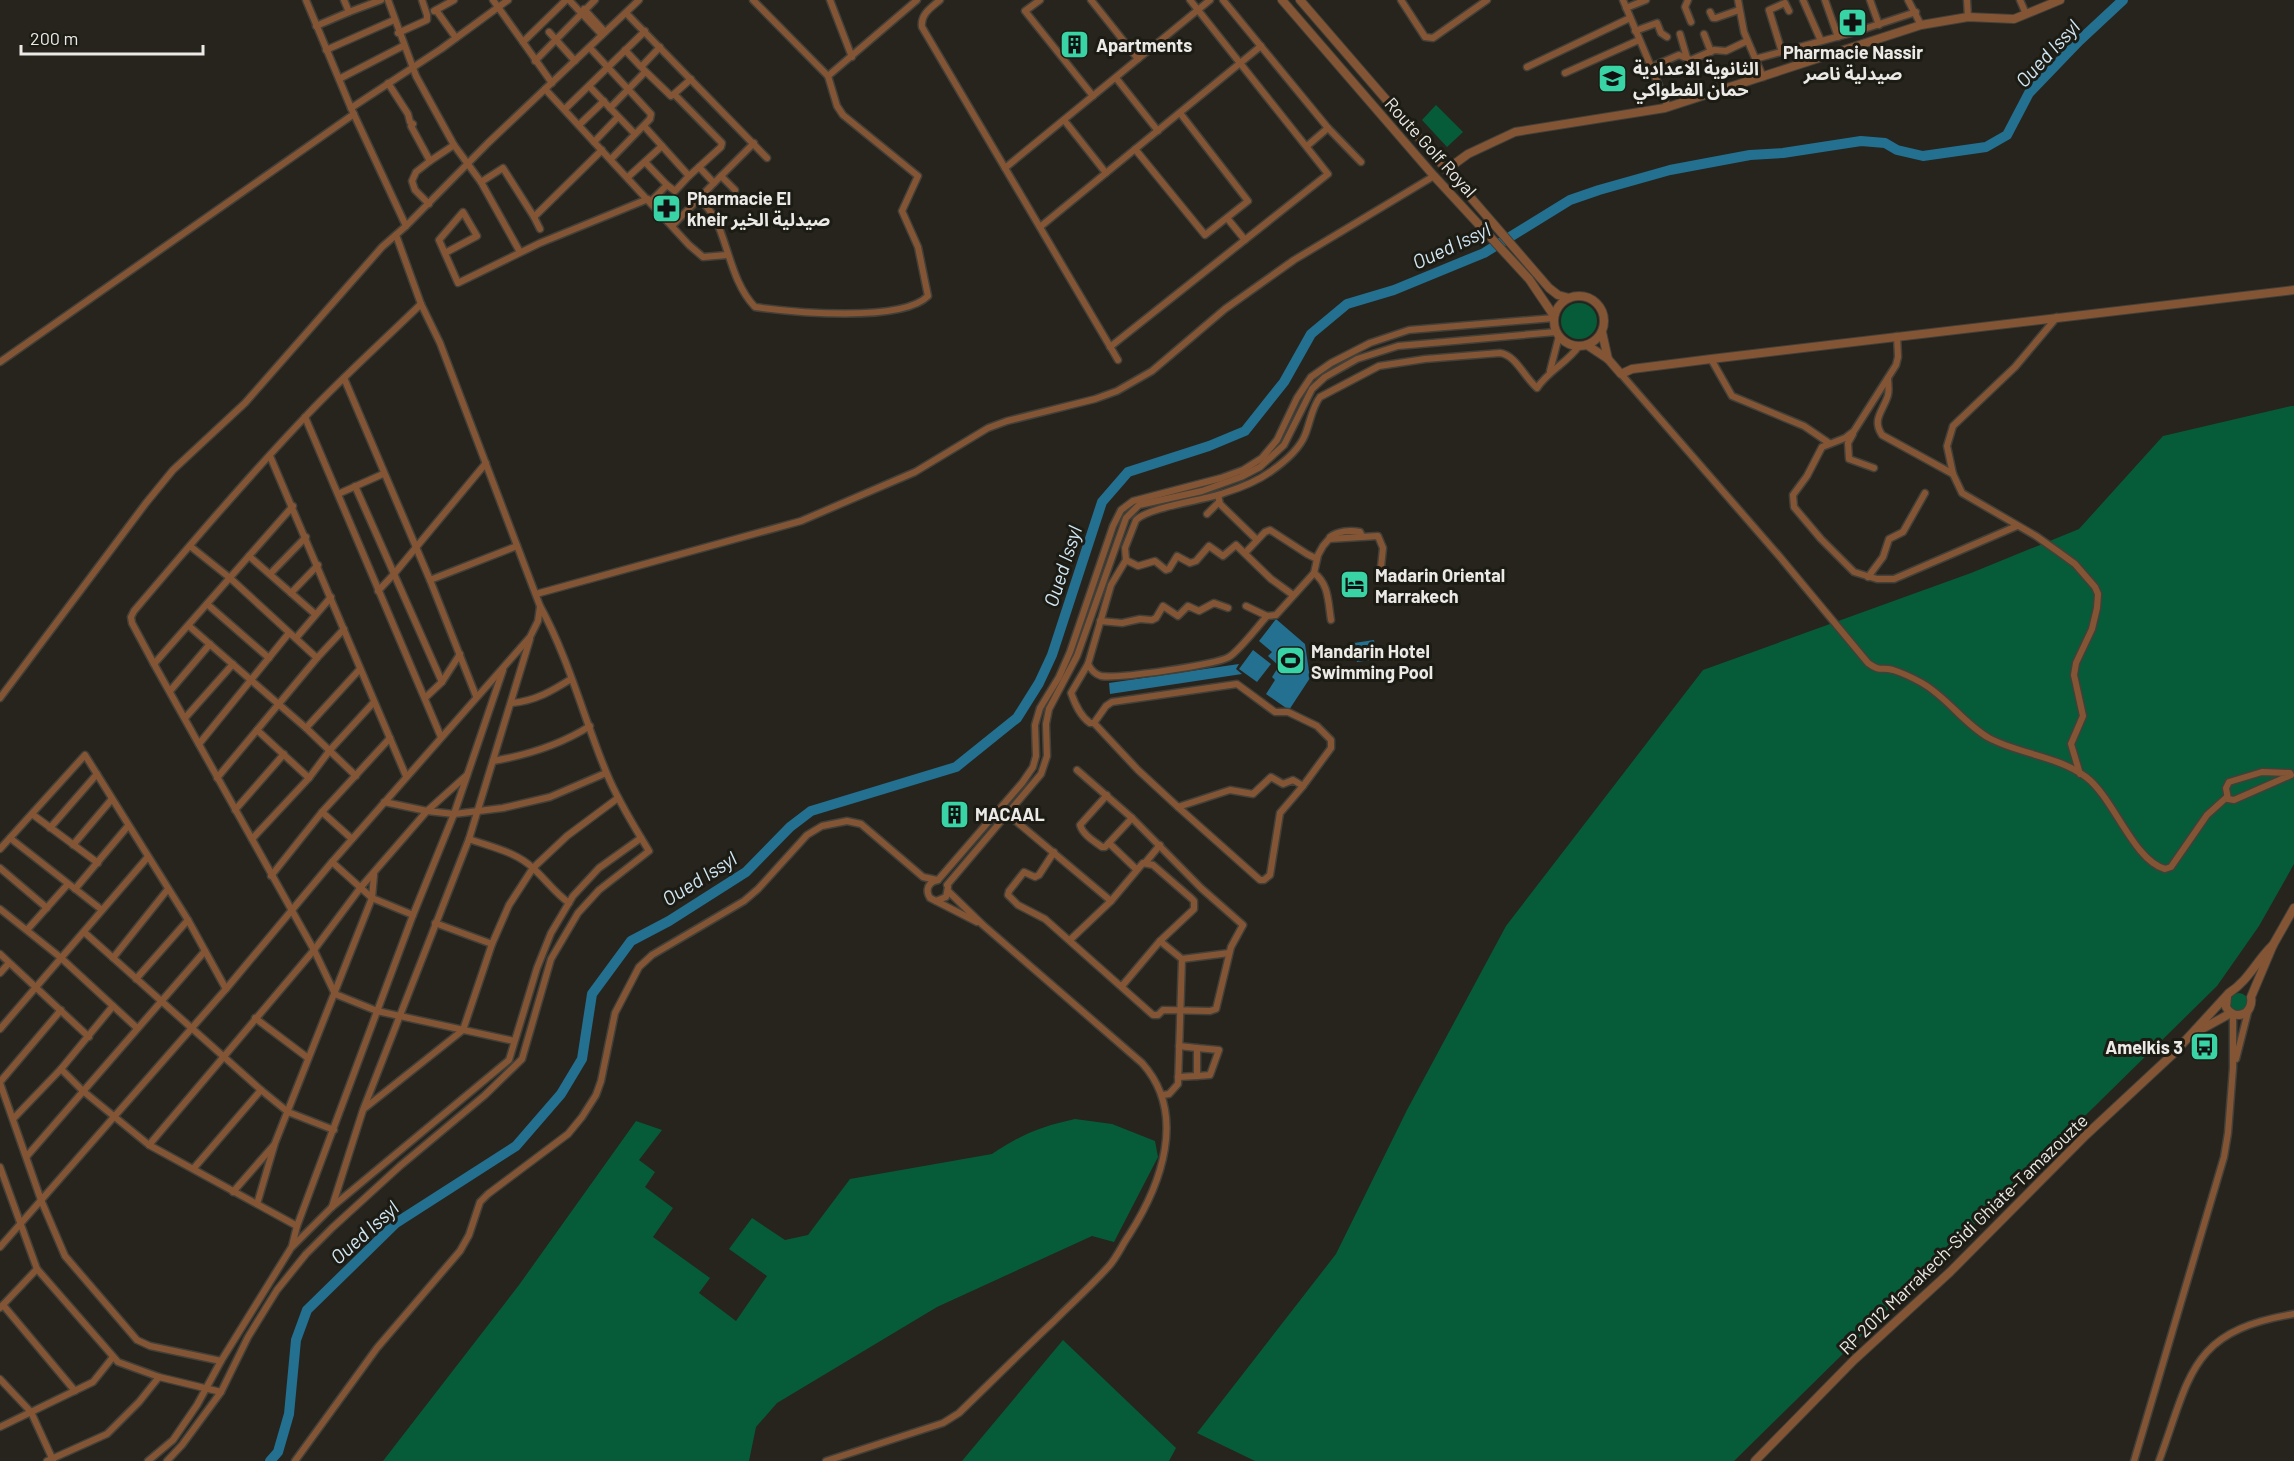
<svg xmlns="http://www.w3.org/2000/svg" width="2294" height="1461" font-family="Barlow,'Noto Sans Arabic',sans-serif">
<style>
.green{fill:#065c39}
.water{fill:#237091}
.lines{fill:none;stroke-linecap:round;stroke-linejoin:round}
.river{stroke:#237091;stroke-width:10}
.minor-casing{stroke:#424039;stroke-width:9}
.tertiary-casing{stroke:#424039;stroke-width:10}
.minor{stroke:#845535;stroke-width:6}
.tertiary{stroke:#845535;stroke-width:8}
.labels{text-anchor:middle;dominant-baseline:central;stroke-width:6;stroke-linejoin:round;paint-order:stroke}
.poi-label{font-size:18px;font-weight:bold;fill:#eceae6;stroke:#1c1b14;text-anchor:start}
.street-label{font-size:18px;fill:#eceae6;stroke:#1c1b14}
.water-label{font-size:20px;font-style:italic;fill:#d1e7f3;stroke:#1c1b14}
</style>
<rect width="100%" height="100%" fill="#26241d"/>
<g class="green">
<polygon points="1436,105 1463,132 1447,147 1422,120"/>
<circle cx="1579" cy="321" r="18"/>
<polygon points="2291,406 2294,406 2294,864 2259,926 2217,986 1734,1461 1255,1461 1197,1433 1336,1254 1407,1110 1506,926 1703,670 1971,573 2079,529 2163,436"/>
<circle cx="2239" cy="1002" r="9"/>
<path d="M1075 1119 1112 1124 1155 1141 1158 1157 1114 1242 1092 1236 937 1307 777 1403 756 1427 749 1461H383L519 1285 636 1121 662 1130 639 1160 655 1172 645 1187 673 1208 653 1237 710 1278 699 1293 736 1321 767 1276 729 1249 752 1218 785 1240 808 1235 850 1179 992 1154C1020 1135 1042 1126 1075 1119Z"/>
<polygon points="1063,1340 1176,1448 1169,1461 962,1461"/>
</g>
<g class="water">
<polygon points="1276,619 1305,644 1310,678 1289,710 1266,694 1275,680 1272,677 1279,666 1268,656 1272,652 1259,641"/>
<polygon points="1374,640 1377,659 1357,662 1354,643"/>
<polygon points="1253,650 1271,664 1257,682 1239,669"/>
<polygon points="1239,664 1236,669 1242,674 1110,694 1109,683"/>
</g>
<g class="lines">
<polyline class="river" points="270,1461 278,1452 289,1414 296,1340 307,1310 396,1223 516,1146 561,1094 582,1059 592,994 631,941 669,921 746,872 790,827 811,811 956,767 1017,718 1039,683 1052,655 1102,502 1128,472 1209,446 1245,431 1284,382 1311,334 1347,304 1394,290 1484,253 1570,200 1599,190 1670,170 1750,155 1783,153 1861,141 1885,143 1897,150 1923,156 1986,147 2007,135 2029,93 2079,41 2123,0"/>
<defs>
<g id="minor">
<polyline points="306,0 351,108 406,226"/>
<polyline points="344,0 349,12 381,0"/>
<polyline points="388,0 416,76 454,145 481,182 520,252"/>
<polyline points="493,0 552,83"/>
<polyline points="569,0 602,35"/>
<polyline points="830,0 852,57"/>
<path d="M940 0C932 7 920 14 922 27L1118 360"/>
<polyline points="1040,0 1025,11 1093,96"/>
<polyline points="1091,0 1138,59"/>
<polyline points="1223,0 1328,128 1361,162"/>
<polyline points="1401,0 1425,37 1433,38 1487,0"/>
<polyline points="1623,0 1668,107"/>
<polyline points="1688,0 1685,7 1691,22"/>
<polyline points="1738,0 1744,32 1763,77"/>
<polyline points="1803,0 1821,41"/>
<polyline points="1825,0 1838,37"/>
<polyline points="1870,0 1879,25"/>
<polyline points="1908,0 1921,25"/>
<polyline points="1967,0 1968,17"/>
<polyline points="2020,0 2026,14"/>
<polyline points="1626,8 1646,0"/>
<polyline points="584,9 605,32"/>
<polyline points="436,10 456,38"/>
<polyline points="434,11 454,0"/>
<polyline points="1710,12 1713,18 1716,18 1739,10"/>
<polyline points="626,13 767,158"/>
<polyline points="316,26 349,12"/>
<polyline points="1635,31 1657,23 1661,33 1667,37"/>
<polyline points="549,32 575,61"/>
<polyline points="398,33 427,20 427,15 422,0"/>
<polyline points="1680,34 1687,58"/>
<polyline points="1704,34 1711,52"/>
<polyline points="523,42 566,0"/>
<polyline points="590,48 651,114 650,119 611,159"/>
<polyline points="326,50 394,20"/>
<polyline points="625,50 641,67 660,47"/>
<polyline points="1782,52 1769,10 1785,3 1789,11"/>
<polyline points="1755,59 1855,32 1916,12"/>
<polyline points="535,61 595,0"/>
<polyline points="1527,67 1630,18"/>
<polyline points="1651,67 1679,55 1691,60 1714,50 1726,51 1747,41"/>
<polyline points="643,69 671,96 674,94"/>
<polyline points="1565,73 1639,40"/>
<polyline points="828,76 917,0"/>
<polyline points="1116,78 1158,131"/>
<polyline points="339,79 403,46"/>
<polyline points="388,83 408,114 410,122 413,124 411,126 430,161 454,145"/>
<polyline points="589,86 635,134"/>
<polyline points="545,89 689,245 703,257 727,255"/>
<polyline points="351,108 441,49 508,0"/>
<polyline points="610,108 645,72"/>
<polyline points="565,109 645,31"/>
<polyline points="1064,120 1106,173"/>
<polyline points="579,125 604,101"/>
<polyline points="644,126 689,176 675,191 667,185 650,202"/>
<polyline points="594,142 618,117"/>
<polyline points="1307,146 1328,128"/>
<polyline points="1135,149 1205,235 1248,201 1180,113"/>
<polyline points="645,162 667,185"/>
<polyline points="1005,168 1210,0"/>
<polyline points="689,176 721,147 722,143 674,94 691,79"/>
<polyline points="721,176 735,190"/>
<polyline points="628,177 662,146"/>
<polyline points="481,182 503,168 534,217"/>
<polyline points="714,183 754,143"/>
<path d="M700 199C705 205 711 211 715 218 729 247 732 283 755 307 792 312 901 323 928 296L918 247 902 211 918 176 843 115 837 106 828 76 753 0"/>
<polyline points="429,204 415,190 412,181 416,172 430,161"/>
<polyline points="1227,218 1245,240"/>
<polyline points="672,226 714,183 699,167"/>
<polyline points="1040,227 1261,46"/>
<polyline points="540,229 534,217 602,150"/>
<polyline points="396,235 421,304"/>
<polyline points="445,253 477,236 463,212 439,240 458,283 540,243 648,199"/>
<polyline points="2057,317 2015,367 1953,426 1947,446 1953,474 1962,493 2036,536 2060,553 2075,564 2095,587 2098,594 2097,608 2092,629 2076,663 2074,675 2083,716 2071,744 2080,774"/>
<polyline points="1897,336 1898,357 1896,365 1854,431 1845,438 1822,447 1807,476 1793,495 1794,507 1821,539 1854,572 1877,579 1894,579 2017,526"/>
<polyline points="1110,347 1328,174 1190,0"/>
<polyline points="1711,359 1732,396 1804,426 1829,443"/>
<polyline points="0,362 354,114"/>
<polyline points="1550,371 1559,336"/>
<path d="M1621 374 1780 557 1868 663C1880 672 1881 667 1893 670 1903 673 1913 678 1922 683 1947 697 1964 724 1989 738 2019 754 2058 756 2086 777 2114 798 2133 860 2165 869L2171 867 2207 815 2227 797"/>
<polyline points="344,378 430,580 476,696"/>
<path d="M1888 378C1888 385 1890 392 1887 398 1882 412 1872 420 1882 435L1953 474"/>
<polyline points="305,417 441,737"/>
<polyline points="1853,434 1848,443 1849,459 1874,468"/>
<polyline points="270,456 406,776"/>
<polyline points="355,486 442,682"/>
<polyline points="338,494 383,474"/>
<polyline points="1218,495 1220,504 1257,540"/>
<polyline points="1207,514 1219,502"/>
<path d="M1330 537C1338 531 1350 530 1360 532L1362 536"/>
<polyline points="190,546 230,578 317,658"/>
<polyline points="1246,552 1265,532 1270,530 1307,554 1317,559"/>
<polyline points="249,556 315,614"/>
<polyline points="1126,560 1138,566 1155,561 1166,570 1169,569 1177,556 1190,563 1196,561 1209,546 1223,556 1236,545 1271,579 1293,595"/>
<polyline points="1314,573 1318,555 1323,546 1329,539 1378,536 1383,548 1381,567"/>
<polyline points="270,574 306,537"/>
<polyline points="1868,577 1883,557 1889,539 1903,532 1925,493"/>
<polyline points="430,580 517,546"/>
<polyline points="378,591 394,574 486,463"/>
<polyline points="291,593 318,565"/>
<polyline points="536,594 801,521 915,472 988,428 1007,421 1095,399 1117,391 1152,371 1225,309 1294,260 1434,176"/>
<polyline points="207,604 269,658"/>
<path d="M1246 606 1267 616 1276 615 1314 573C1329 584 1328 602 1331 620"/>
<polyline points="1100,621 1122,623 1140,619 1152,620 1156,618 1163,606 1178,616 1188,606 1199,611 1214,603 1228,608"/>
<polyline points="189,626 306,728 356,776"/>
<polyline points="296,638 331,597"/>
<polyline points="154,664 293,506"/>
<path d="M1088 664C1091 670 1094 674 1101 676 1117 679 1215 665 1229 657 1239 651 1258 626 1267 616"/>
<polyline points="170,691 210,644"/>
<polyline points="0,698 146,503 173,470 245,403 382,247 406,226 488,143 639,0"/>
<polyline points="425,698 442,682 460,654"/>
<path d="M512 703C535 701 552 691 571 679"/>
<polyline points="185,718 233,664"/>
<path d="M1094 723 1106 706 1112 702 1237 684 1275 712H1288L1317 726 1331 740V748L1303 786 1293 780 1283 784 1271 777 1253 794 1230 790 1178 807 1138 770 1094 723H1090C1080 716 1075 704 1071 693L1088 664 1111 585 1126 560 1125 548 1136 520C1149 507 1205 500 1224 493 1240 488 1256 482 1270 472 1283 463 1299 450 1305 435 1310 423 1312 407 1320 397L1379 366 1425 359 1500 353C1516 355 1524 377 1537 388 1548 371 1567 363 1579 346"/>
<polyline points="306,728 360,669"/>
<polyline points="257,730 309,778"/>
<polyline points="199,744 289,633"/>
<path d="M493 761C528 755 560 745 590 726"/>
<polygon points="2262,772 2290,773 2291,775 2234,800 2228,799 2226,788 2229,782"/>
<polyline points="217,778 317,658 344,629"/>
<path d="M1107 795 1080 825C1083 835 1094 841 1102 847H1105L1132 818"/>
<polyline points="384,802 427,811 454,814 503,808 550,797 606,773"/>
<polyline points="1178,807 1260,880 1264,880 1270,875 1280,813 1303,786"/>
<polyline points="235,810 284,754"/>
<polyline points="322,812 352,839"/>
<polyline points="1005,812 1111,901"/>
<polyline points="32,814 98,863"/>
<polyline points="50,828 97,774"/>
<polyline points="10,838 102,910"/>
<polyline points="252,839 309,778 330,750 374,702"/>
<path d="M469 839C491 847 517 852 534 869 546 880 555 893 569 903"/>
<polyline points="1109,843 1136,869"/>
<polyline points="73,845 112,799"/>
<polyline points="0,849 85,755 188,920 226,989"/>
<polyline points="1054,852 1039,875 1035,877 1024,872 1009,891 1008,895 1018,905 1045,919 1153,1015 1158,1015 1163,1010 1210,1011 1216,1009 1231,947 1243,925 1201,888 1132,818 1077,770"/>
<polyline points="332,862 372,898 413,915"/>
<polyline points="1145,863 1160,845"/>
<polyline points="0,868 47,908"/>
<polyline points="271,876 322,812 390,738"/>
<polyline points="938,880 1022,783 1033,767 1036,756 1035,725 1040,708 1059,677 1070,652 1113,526 1121,510 1133,501 1221,478 1243,470 1262,458 1277,440 1297,398 1311,377 1331,363 1370,343 1409,330 1554,318"/>
<path d="M938 880C928 882 925 890 930 898L977 922"/>
<polyline points="947,885 1041,774 1047,756 1046,724 1049,709 1077,656 1126,518 1139,505 1202,491 1241,477 1260,467 1284,445 1312,389 1325,377 1357,359 1398,346 1556,332"/>
<polyline points="75,889 128,826"/>
<polyline points="936,901 946,897 948,887"/>
<polyline points="0,909 60,957 137,1028"/>
<polyline points="435,923 492,944"/>
<polyline points="27,930 68,884"/>
<polyline points="84,932 261,1090 288,1112 334,1130"/>
<polyline points="1070,940 1111,901 1143,863 1153,865 1191,898 1194,901 1194,909 1160,941 1122,986"/>
<polyline points="1160,941 1182,959 1178,1084 1169,1094 1163,1095"/>
<polyline points="0,954 89,1037"/>
<polyline points="113,958 168,889"/>
<polyline points="1182,959 1229,953"/>
<polyline points="0,973 9,963"/>
<polyline points="136,979 188,920"/>
<polyline points="255,1018 308,1058"/>
<polyline points="0,1029 147,858"/>
<polyline points="2236,1059 2248,1012"/>
<polyline points="61,1069 83,1091 149,1145 297,1226"/>
<polyline points="1197,1076 1210,1075 1219,1050 1197,1048"/>
<polyline points="1178,1077 1197,1076 1197,1048 1179,1046"/>
<polyline points="0,1082 61,1010"/>
<polyline points="0,1083 41,1200 65,1256 137,1340 150,1346 221,1361"/>
<polyline points="365,1108 463,1030 492,944 509,905 533,868 567,836 618,798"/>
<polyline points="13,1119 61,1069 113,1006"/>
<polyline points="149,1145 314,950 361,887 427,811 467,775"/>
<polyline points="27,1156 205,951"/>
<polyline points="0,1167 37,1269 118,1362 159,1377 221,1392"/>
<polyline points="194,1168 261,1090"/>
<polyline points="233,1192 274,1145"/>
<polyline points="257,1204 275,1143 372,898 374,875"/>
<polyline points="332,1207 363,1110 469,839 530,639"/>
<polyline points="292,1246 297,1226 413,915 454,814 503,670"/>
<polyline points="0,1247 226,989 332,862 530,637 538,621 540,607"/>
<polyline points="3,1305 75,1391"/>
<polyline points="0,1308 37,1269"/>
<polyline points="0,1379 31,1412 53,1460"/>
<polyline points="0,1427 93,1382 113,1357"/>
<polyline points="47,1461 107,1434 139,1402 159,1377"/>
<polyline points="148,1461 173,1440 197,1405 221,1361 291,1248 332,1207 509,1060 537,968 551,933 573,896 599,868 641,838"/>
<path d="M167 1461 182 1445 221 1392 248 1337 277 1290 306 1254 332 1228 400 1166 485 1095 522 1059 551 959 578 913 599 890 649 851C634 826 618 801 607 774 584 719 569 659 540 606L440 343 421 304C383 341 343 377 307 415 247 478 190 545 134 611L131 617 132 623 154 664 314 950 335 994 377 1011 514 1041"/>
<polyline points="295,1461 377,1348 460,1251 469,1235 480,1202 488,1194 568,1134 582,1117 596,1095 601,1081 615,1013 639,967 652,955 744,901 758,889 807,835 822,826 847,821 861,824 923,877 937,880"/>
<path d="M826 1461 943 1423 959 1413C991 1382 1022 1351 1054 1321 1072 1303 1092 1285 1109 1266 1117 1257 1122 1245 1129 1235 1161 1185 1188 1114 1142 1063L983 925 948 891"/>
<polyline points="2134,1461 2224,1157 2228,1133 2233,1068 2233,1014"/>
<path d="M2159 1461C2191 1374 2190 1331 2294 1314"/>
</g>
<g id="tertiary">
<polyline points="1282,0 1434,176 1529,279 1554,316"/>
<polyline points="1300,0 1549,288 1558,295 1569,298"/>
<polyline points="1446,170 1468,154 1515,132 1665,108 1921,25 1968,17 2014,19 2060,0"/>
<circle cx="1579" cy="321" r="25"/>
<polyline points="1602,332 1608,359"/>
<polyline points="1587,345 1608,359 1621,374 1632,369 1711,359 2294,290"/>
<path d="M2227 997 2226 1007C2235 1022 2254 1014 2251 997L2273 945 2294 908"/>
<polyline points="2202,1029 2231,1013"/>
<path d="M1755 1461 1854 1360 1950 1272 2086 1135 2173 1054 2229 993C2248 981 2257 960 2273 945"/>
</g>
</defs>
<use href="#minor" class="minor-casing"/>
<use href="#tertiary" class="tertiary-casing"/>
<use href="#minor" class="minor"/>
<use href="#tertiary" class="tertiary"/>
</g>
<defs>
<symbol id="pharmacy-square" viewBox="-11 -11 22 22"><rect x="-9" y="-9" width="18" height="18" rx="4" fill="#38d4a6" stroke="#1c1b14"/><path d="M-2-6h4v4h4v4h-4v4h-4v-4h-4v-4h4Z" fill="#111"/></symbol>
<symbol id="building-square" viewBox="-11 -11 22 22"><rect x="-9" y="-9" width="18" height="18" rx="4" fill="#38d4a6" stroke="#1c1b14"/><path d="M-4-6H4V6H1V3H-1V6H-4ZM-2.5-4.3h1.7v1.8h-1.7ZM.8-4.3h1.7v1.8H.8ZM-2.5-1h1.7V.8h-1.7ZM.8-1h1.7V.8H.8Z" fill="#111"/></symbol>
<symbol id="school-square" viewBox="-11 -11 22 22"><rect x="-9" y="-9" width="18" height="18" rx="4" fill="#38d4a6" stroke="#1c1b14"/><path d="M0-5L7-2L0 1L-7-2ZM-4 1L0 2.5L4 1V4Q0 6-4 4Z" fill="#111"/></symbol>
<symbol id="hotel-square" viewBox="-11 -11 22 22"><rect x="-9" y="-9" width="18" height="18" rx="4" fill="#38d4a6" stroke="#1c1b14"/><path d="M-6-4.5h1.5V1H6V5H4.5V3h-9V5H-6ZM-4 0a1.8 1.8 0 1 1 3.6 0ZM.5 0V-2.5h3Q6-2.5 6 0Z" fill="#111"/></symbol>
<symbol id="stadium-square" viewBox="-11 -11 22 22"><rect x="-9" y="-9" width="18" height="18" rx="4" fill="#38d4a6" stroke="#1c1b14"/><path d="M0-5a6.5 5 0 1 0 0 10a6.5 5 0 1 0 0-10ZM-3.5-1.8h7v3.6h-7Z" fill="#111"/></symbol>
<symbol id="bus-square" viewBox="-11 -11 22 22"><rect x="-9" y="-9" width="18" height="18" rx="4" fill="#38d4a6" stroke="#1c1b14"/><path d="M-5-6H5V4H4V6H2V4H-2V6H-4V4H-5ZM-3.5-4V0h7V-4ZM-3.5 1.2v1.5H-2V1.2ZM2 1.2v1.5H3.5V1.2Z" fill="#111"/></symbol>
</defs>
<g fill-rule="evenodd">
<use href="#pharmacy-square" x="1836" y="6" width="33" height="33"/>
<use href="#building-square" x="1058" y="28" width="33" height="33"/>
<use href="#school-square" x="1596" y="62" width="33" height="33"/>
<use href="#pharmacy-square" x="650" y="192" width="33" height="33"/>
<use href="#hotel-square" x="1338" y="568" width="33" height="33"/>
<use href="#stadium-square" x="1274" y="644" width="33" height="33"/>
<use href="#building-square" x="938" y="798" width="33" height="33"/>
<use href="#bus-square" x="2188" y="1030" width="33" height="33"/>
</g>
<g class="labels">
<g class="poi-label">
<text x="1096" y="45">Apartments</text>
<text x="1853" y="52" text-anchor="middle">Pharmacie Nassir<tspan x="1853" dy="21">صيدلية ناصر</tspan></text>
<text x="1633" y="68">الثانوية الاعدادية<tspan x="1633" dy="21">حمان الفطواكي</tspan></text>
<text x="687" y="198">Pharmacie El<tspan x="687" dy="21">kheir صيدلية الخير</tspan></text>
<text x="1375" y="575">Madarin Oriental<tspan x="1375" dy="21">Marrakech</tspan></text>
<text x="1311" y="651">Mandarin Hotel<tspan x="1311" dy="21">Swimming Pool</tspan></text>
<text x="975" y="814">MACAAL</text>
<text x="2183" y="1047" text-anchor="end">Amelkis 3</text>
</g>
<g class="street-label">
<text transform="translate(1431 147) rotate(48)">Route Golf Royal</text>
<text transform="translate(1963 1234) rotate(-44)">RP 2012 Marrakech-Sidi Ghiate-Tamazouzte</text>
</g>
<g class="water-label">
<text transform="translate(2047 53) rotate(-47)">Oued Issyl</text>
<text transform="translate(1451 245) rotate(-25)">Oued Issyl</text>
<text transform="translate(1062 566) rotate(-72)">Oued Issyl</text>
<text transform="translate(699 878) rotate(-32)">Oued Issyl</text>
<text transform="translate(364 1232) rotate(-42)">Oued Issyl</text>
</g>
</g>
<path d="M21 45v9h182v-9" fill="none" stroke="#eceae6" stroke-width="3"/>
<text x="30" y="45" font-size="18" fill="#eceae6" stroke="#1c1b14" stroke-width="4.5" paint-order="stroke">200 m</text>
</svg>
